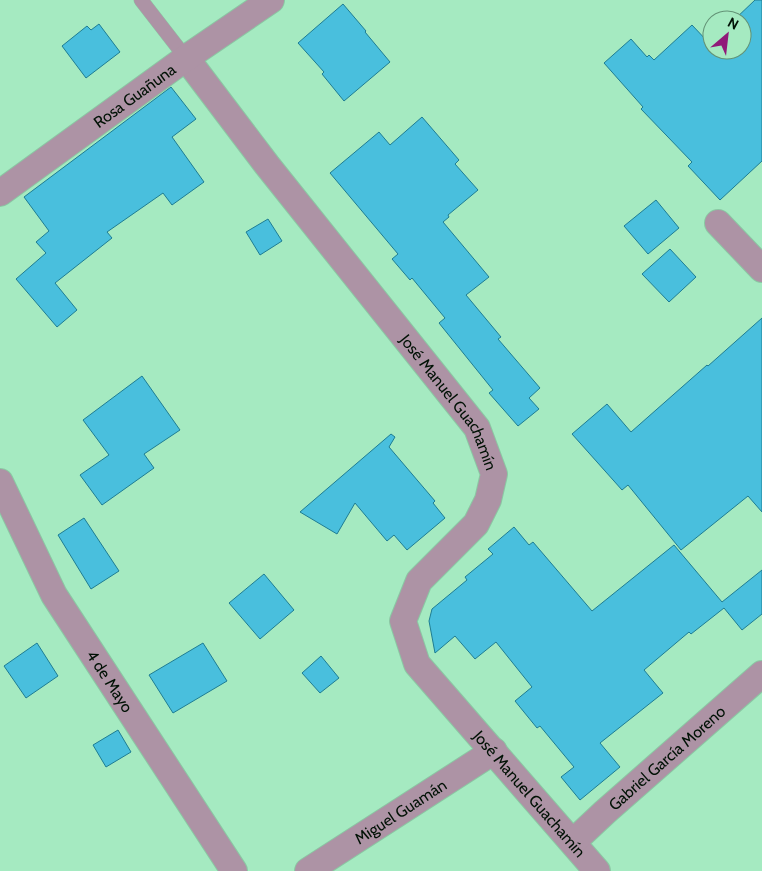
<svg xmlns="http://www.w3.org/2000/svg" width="762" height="871" font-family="Cabin,sans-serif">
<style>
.building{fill:#49bfdd;stroke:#1e7d93}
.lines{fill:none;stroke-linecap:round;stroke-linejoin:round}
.lane-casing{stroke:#8bc7a3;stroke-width:15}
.street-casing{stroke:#8bc7a3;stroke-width:28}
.lane{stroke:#ad93a5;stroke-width:14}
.street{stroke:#ad93a5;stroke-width:26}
.labels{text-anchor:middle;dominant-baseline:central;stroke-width:4;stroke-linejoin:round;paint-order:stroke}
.street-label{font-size:16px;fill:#001105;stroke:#a5eac1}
</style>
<rect width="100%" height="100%" fill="#a5eac1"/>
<g class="building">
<polygon points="755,0 762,0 762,161 720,200 688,166 692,162 641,109 643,107 604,63 631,39 647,57 649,55 654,60 692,25 709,43 712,40 712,50 742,50 742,20 734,20"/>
<polygon points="343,4 366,31 365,32 390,62 344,101 322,74 324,72 298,43"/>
<polygon points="99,24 120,52 86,78 62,46 87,26 91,30"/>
<polygon points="171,87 196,119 172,137 204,182 172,205 163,193 107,232 112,238 55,283 77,310 57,327 16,279 46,253 36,242 49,231 24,197"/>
<polygon points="422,117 459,160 455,164 478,190 448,215 449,217 443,222 489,277 466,295 501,337 498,339 540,388 529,398 539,409 518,426 489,393 493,390 439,323 445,318 412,278 410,280 392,259 398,254 330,173 379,132 390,145"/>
<polygon points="656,200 679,228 648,254 624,226"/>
<polygon points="268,219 282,241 260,255 246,232"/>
<polygon points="670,249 696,277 669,302 642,274"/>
<polygon points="762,318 762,512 748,496 681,550 628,485 622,490 572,434 607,404 631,432 707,365 708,366"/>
<polygon points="142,376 180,430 144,454 154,468 102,505 80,475 109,455 83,420"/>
<polygon points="391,434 395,437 389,447 435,501 433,503 445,518 407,550 394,535 387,541 355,503 337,534 300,512"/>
<polygon points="84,518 119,571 91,589 58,535"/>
<polygon points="514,527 529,545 533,542 592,611 674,545 722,602 762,570 762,614 742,630 724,608 691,634 689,632 644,670 663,693 600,743 620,767 580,800 561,777 574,767 540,726 537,728 515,701 532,687 496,642 475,659 455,636 435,653 429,621 432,609 467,580 465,577 493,554 488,549"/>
<polygon points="264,574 294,610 260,639 229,603"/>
<polygon points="37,643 58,676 26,698 4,666"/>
<polygon points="203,643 227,681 173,713 149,675"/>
<polygon points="321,656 339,678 320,693 302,673"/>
<polygon points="118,730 131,752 106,767 93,745"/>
</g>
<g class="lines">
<defs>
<polyline id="lane" points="141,0 186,58"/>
<g id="street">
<path id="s1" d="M186 58 267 165 477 428 494 474 488 500 476 524 419 581 403 621 417 664 597 871"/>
<path id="s2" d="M0 193 186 58 271 0"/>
<polyline points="718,223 762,269"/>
<path id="s3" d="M0 482 54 595 234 871"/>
<path id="s4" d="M573 842 605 812 762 674"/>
<path id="s5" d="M308 871 494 751"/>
</g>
</defs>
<use href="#lane" class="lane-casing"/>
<use href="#street" class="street-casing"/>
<use href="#lane" class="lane"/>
<use href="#street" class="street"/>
</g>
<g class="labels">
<g class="street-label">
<text stroke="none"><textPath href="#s2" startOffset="166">Rosa Guañuna</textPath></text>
<text stroke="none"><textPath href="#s1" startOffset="434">José Manuel Guachamín</textPath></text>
<text stroke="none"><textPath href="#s3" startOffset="228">4 de Mayo</textPath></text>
<text stroke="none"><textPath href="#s4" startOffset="126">Gabriel García Moreno</textPath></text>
<text stroke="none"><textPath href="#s1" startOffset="914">José Manuel Guachamín</textPath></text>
<text stroke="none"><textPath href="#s5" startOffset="110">Miguel Guamán</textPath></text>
</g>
</g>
<g transform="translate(727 35) rotate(28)"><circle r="24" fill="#a5eac1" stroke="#639376"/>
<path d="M0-4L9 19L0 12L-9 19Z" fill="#901a79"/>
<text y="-8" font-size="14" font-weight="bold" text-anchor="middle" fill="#001105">N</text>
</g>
</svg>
